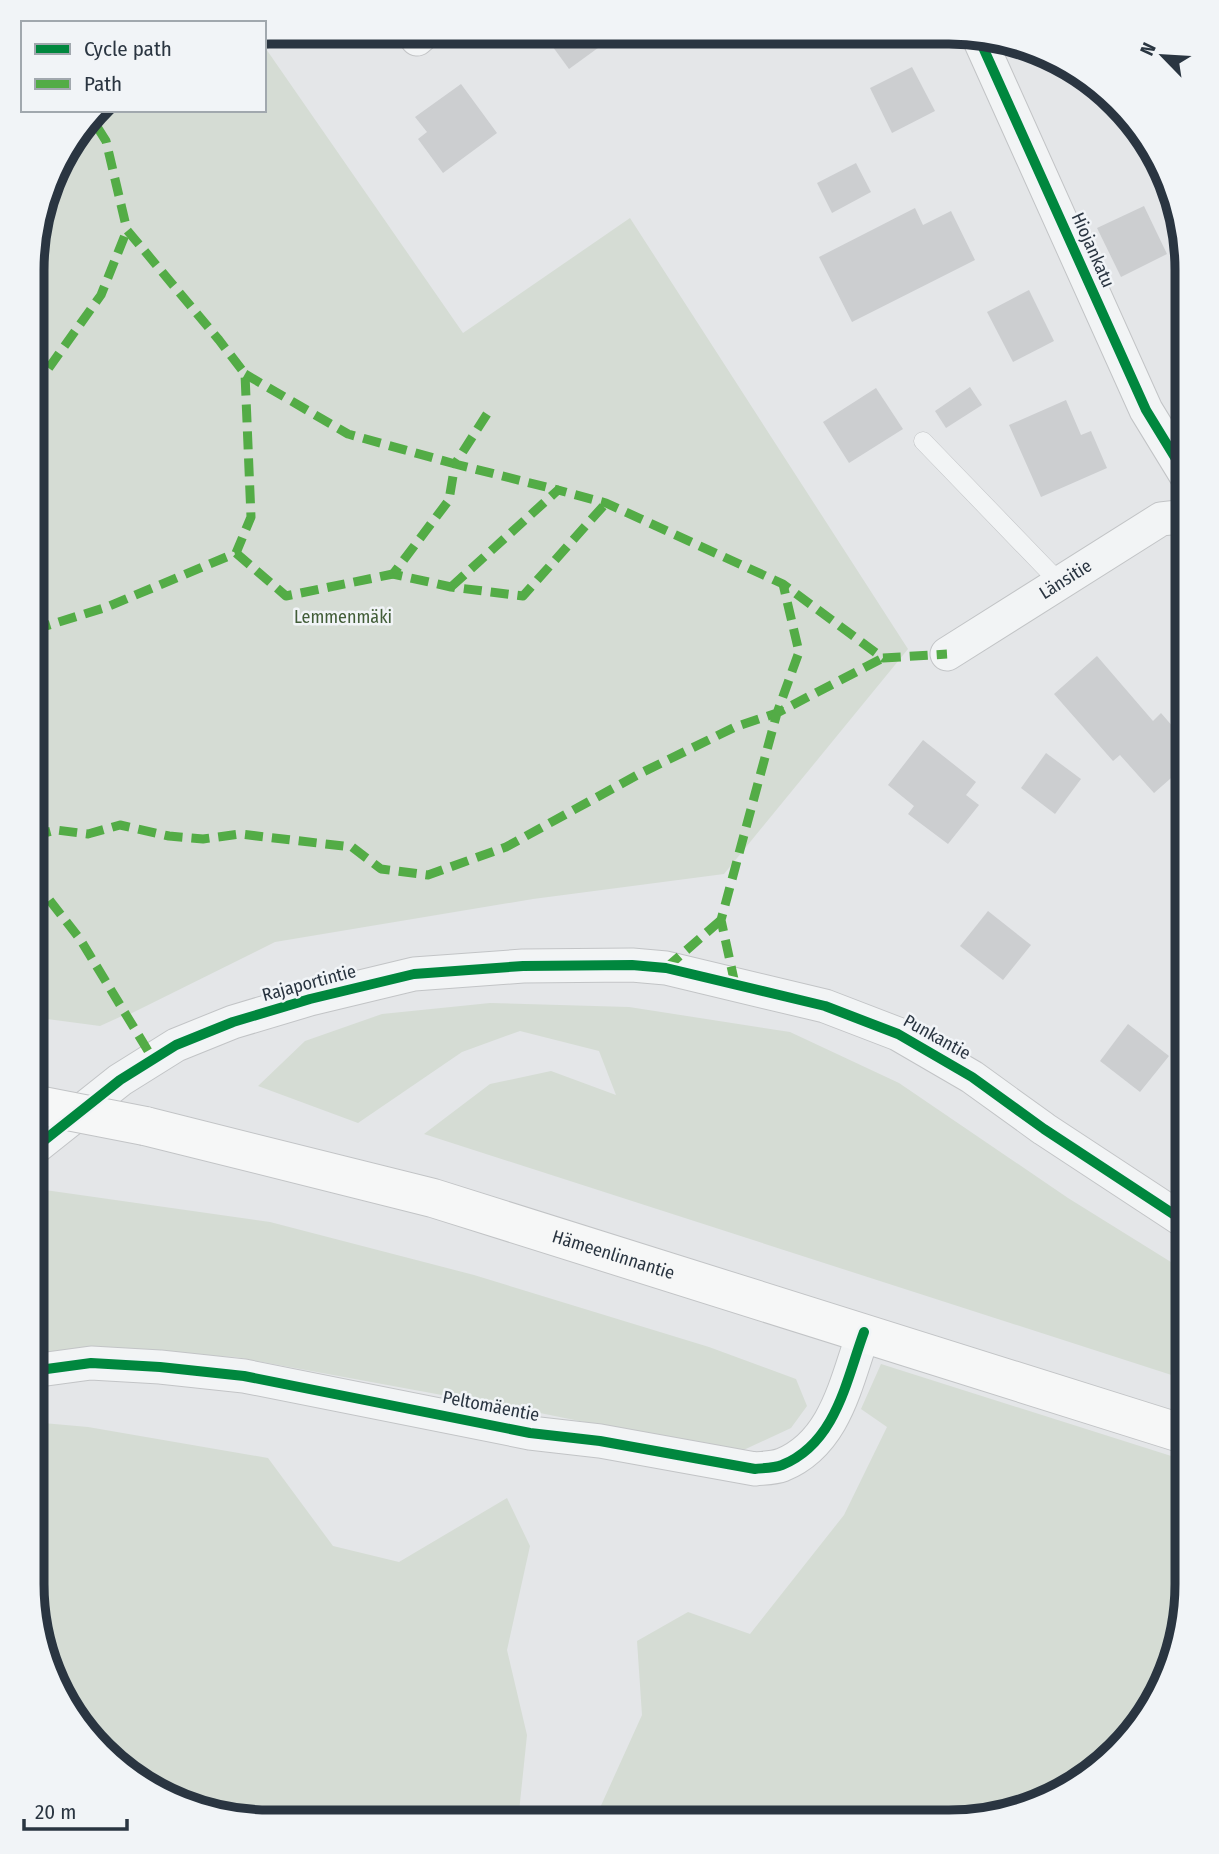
<svg xmlns="http://www.w3.org/2000/svg" width="1219" height="1854" font-family="'Fira Sans Condensed',sans-serif">
<style>
.green{fill:#d5dcd4}
.building{fill:#ccced0}
.lines{fill:none;stroke-linecap:round;stroke-linejoin:round}
.service-casing{stroke:#c2c4c6;stroke-width:19}
.minor-casing{stroke:#c2c4c6;stroke-width:35}
.secondary-casing{stroke:#c2c4c6;stroke-width:40}
.service{stroke:#f2f4f5;stroke-width:18}
.minor{stroke:#f2f4f5;stroke-width:33}
.secondary{stroke:#f6f7f7;stroke-width:38}
.secondary-bridge-casing{stroke:#c2c4c6;stroke-width:40;stroke-linecap:butt}
.secondary-bridge{stroke:#f6f7f7;stroke-width:38}
.quiet{stroke:#53ac46;stroke-width:9;stroke-dasharray:18 9;stroke-linecap:butt}
.cycleway-casing{stroke:#f1f4f7;stroke-width:15}
.cycleway{stroke:#00873e;stroke-width:10}
.labels{text-anchor:middle;dominant-baseline:central;stroke-width:5;stroke-linejoin:round;paint-order:stroke}
.street-label{font-size:18px;fill:#2a3541;stroke:#f1f4f7}
.park-label{font-size:18px;fill:#425d38;stroke:#f1f4f7}
.rim{fill:none;stroke:#2a3541;stroke-width:9}
</style>
<rect width="100%" height="100%" fill="#e4e6e8"/>
<g class="green">
<polygon points="264,46 463,333 630,218 908,649 724,874 533,899 275,942 126,1016 122,1016 100,1026 32,1017 34,239 63,151 97,110 264,110"/>
<polygon points="490,1003 629,1007 790,1032 899,1083 1068,1198 1187,1272 1187,1380 424,1134 490,1084 551,1071 616,1095 599,1051 520,1031 462,1052 358,1123 258,1086 305,1041 382,1014"/>
<polygon points="45,1190 270,1222 474,1275 709,1347 796,1379 807,1406 791,1428 737,1453 540,1413 235,1357 70,1349 32,1354 32,1200"/>
<polygon points="881,1364 1187,1461 1187,1600 1169,1675 1138,1729 1041,1804 949,1822 594,1821 642,1715 637,1641 688,1612 750,1634 844,1515 887,1427 861,1409"/>
<polygon points="32,1422 88,1427 268,1458 333,1546 399,1562 507,1498 530,1546 507,1650 527,1735 519,1812 450,1814 445,1821 239,1821 125,1773 50,1676 32,1584"/>
</g>
<g class="building">
<polygon points="542,32 609,33 613,37 569,69"/>
<polygon points="912,67 935,111 892,133 870,88"/>
<polygon points="461,84 497,133 443,173 418,139 427,132 415,117"/>
<polygon points="856,163 871,192 832,213 817,183"/>
<polygon points="1144,206 1167,254 1121,277 1097,228"/>
<polygon points="915,208 923,225 951,211 975,260 852,322 819,257"/>
<polygon points="1029,290 1054,341 1013,362 987,312"/>
<polygon points="970,387 982,405 946,428 935,411"/>
<polygon points="876,388 903,429 849,463 823,422"/>
<polygon points="1066,400 1081,435 1091,431 1107,468 1041,497 1009,425"/>
<polygon points="1187,639 1187,658 1178,647"/>
<polygon points="1097,656 1153,721 1161,713 1187,743 1187,764 1154,793 1120,755 1113,761 1054,694"/>
<polygon points="923,740 976,782 966,795 979,805 948,844 908,814 914,806 888,785"/>
<polygon points="1046,753 1081,779 1055,814 1021,788"/>
<polygon points="988,911 1031,945 1003,980 960,946"/>
<polygon points="1128,1024 1169,1056 1140,1092 1100,1061"/>
</g>
<g class="lines">
<defs>
<polyline id="service" points="923,441 1060,583"/>
<g id="minor">
<polyline points="977,34 1146,410 1187,477"/>
<polyline points="417,39 425,32"/>
<path id="s1" d="M947 654 1161 519 1187 516"/>
<polyline points="32,1150 120,1080 176,1045 233,1022 310,999 414,974 523,966 632,965 666,968 825,1006 898,1034 972,1077 1044,1129 1187,1223"/>
<path d="M32 1371 91 1363 160 1367 244 1376 530 1433 600 1441 755 1469C764 1468 774 1468 782 1465 836 1443 846 1381 864 1332"/>
</g>
<g id="secondary">
<path id="s2" d="M145 1126 433 1198 1187 1435"/>
</g>
</defs>
<use href="#service" class="service-casing"/>
<use href="#minor" class="minor-casing"/>
<use href="#secondary" class="secondary-casing"/>
<use href="#service" class="service"/>
<use href="#minor" class="minor"/>
<use href="#secondary" class="secondary"/>
<defs>
<polyline id="secondary-bridge" points="32,1104 145,1126"/>
</defs>
<use href="#secondary-bridge" class="secondary-bridge-casing"/>
<use href="#secondary-bridge" class="secondary-bridge"/>
<g class="quiet">
<polyline points="245,374 348,434 455,464 449,500 393,574 451,587 523,596 606,503"/>
<polyline points="33,390 101,295 127,230"/>
<polyline points="487,414 455,464 558,490"/>
<polyline points="236,553 286,596 393,574"/>
<polyline points="451,587 558,490 606,503 783,584 883,658 947,654"/>
<polyline points="33,630 107,607 236,553 251,517 245,374 219,340 127,230 106,141 91,117"/>
<polyline points="33,836 56,830 88,834 120,825 169,836 203,839 240,834 352,847 381,869 428,875 506,847 641,773 735,727 777,713 799,652 783,584"/>
<polyline points="33,879 80,939 153,1059"/>
<polyline points="666,968 721,920"/>
<polyline points="735,984 721,920 777,713 883,658"/>
</g>
<defs>
<g id="cycleway">
<polyline points="977,34 1146,410 1187,477"/>
<polyline points="32,1150 120,1080 176,1045 233,1022 310,999 414,974 523,966 632,965 666,968 825,1006 898,1034 972,1077 1044,1129 1187,1223"/>
<path d="M32 1371 91 1363 160 1367 244 1376 530 1433 600 1441 755 1469C764 1468 774 1468 782 1465 836 1443 846 1381 864 1332"/>
</g>
</defs>
<use href="#cycleway" class="cycleway-casing"/>
<use href="#cycleway" class="cycleway"/>
</g>
<g class="labels">
<g class="street-label">
<text transform="translate(1093 250) rotate(66)">Hiojankatu</text>
<text stroke="none"><textPath href="#s1" startOffset="140">Länsitie</textPath></text>
<text transform="translate(309 983) rotate(-15)">Rajaportintie</text>
<text transform="translate(937 1037) rotate(29)">Punkantie</text>
<text stroke="none"><textPath href="#s2" startOffset="486">Hämeenlinnantie</textPath></text>
<text transform="translate(491 1406) rotate(11)">Peltomäentie</text>
</g>
<g class="park-label">
<text x="343" y="617">Lemmenmäki</text>
</g>
</g>
<path d="M0 0H1219V1854H0ZM270 44H949A226 226 0 0 1 1175 270V1584A226 226 0 0 1 949 1810H270A226 226 0 0 1 44 1584V270A226 226 0 0 1 270 44Z" fill="#f1f4f7" fill-rule="evenodd"/>
<path class="rim" d="M270 44H949A226 226 0 0 1 1175 270V1584A226 226 0 0 1 949 1810H270A226 226 0 0 1 44 1584V270A226 226 0 0 1 270 44Z"/>
<rect x="21" y="21" width="245" height="91" fill="#f1f4f7" stroke="#a1a8ae" stroke-width="2"/>
<rect x="35" y="44" width="35" height="10" fill="#00873e" stroke="#a1a8ae" stroke-width="2"/>
<text x="84" y="56" font-size="21" fill="#2a3541">Cycle path</text>
<rect x="35" y="79" width="35" height="10" fill="#53ac46" stroke="#a1a8ae" stroke-width="2"/>
<text x="84" y="91" font-size="21" fill="#2a3541">Path</text>
<g transform="translate(1163 56) rotate(295)" stroke="#f1f4f7" stroke-width="5" paint-order="stroke">
<path d="M0-5L12 26L0 18L-12 26Z" fill="#2a3541"/>
<text y="-10" font-size="19" font-weight="bold" text-anchor="middle" fill="#2a3541">N</text>
</g>
<path d="M24 1819v10h103v-10" fill="none" stroke="#2a3541" stroke-width="3.5"/>
<text x="35" y="1819" font-size="21" fill="#2a3541" stroke="#f1f4f7" stroke-width="5" paint-order="stroke">20 m</text>
</svg>
